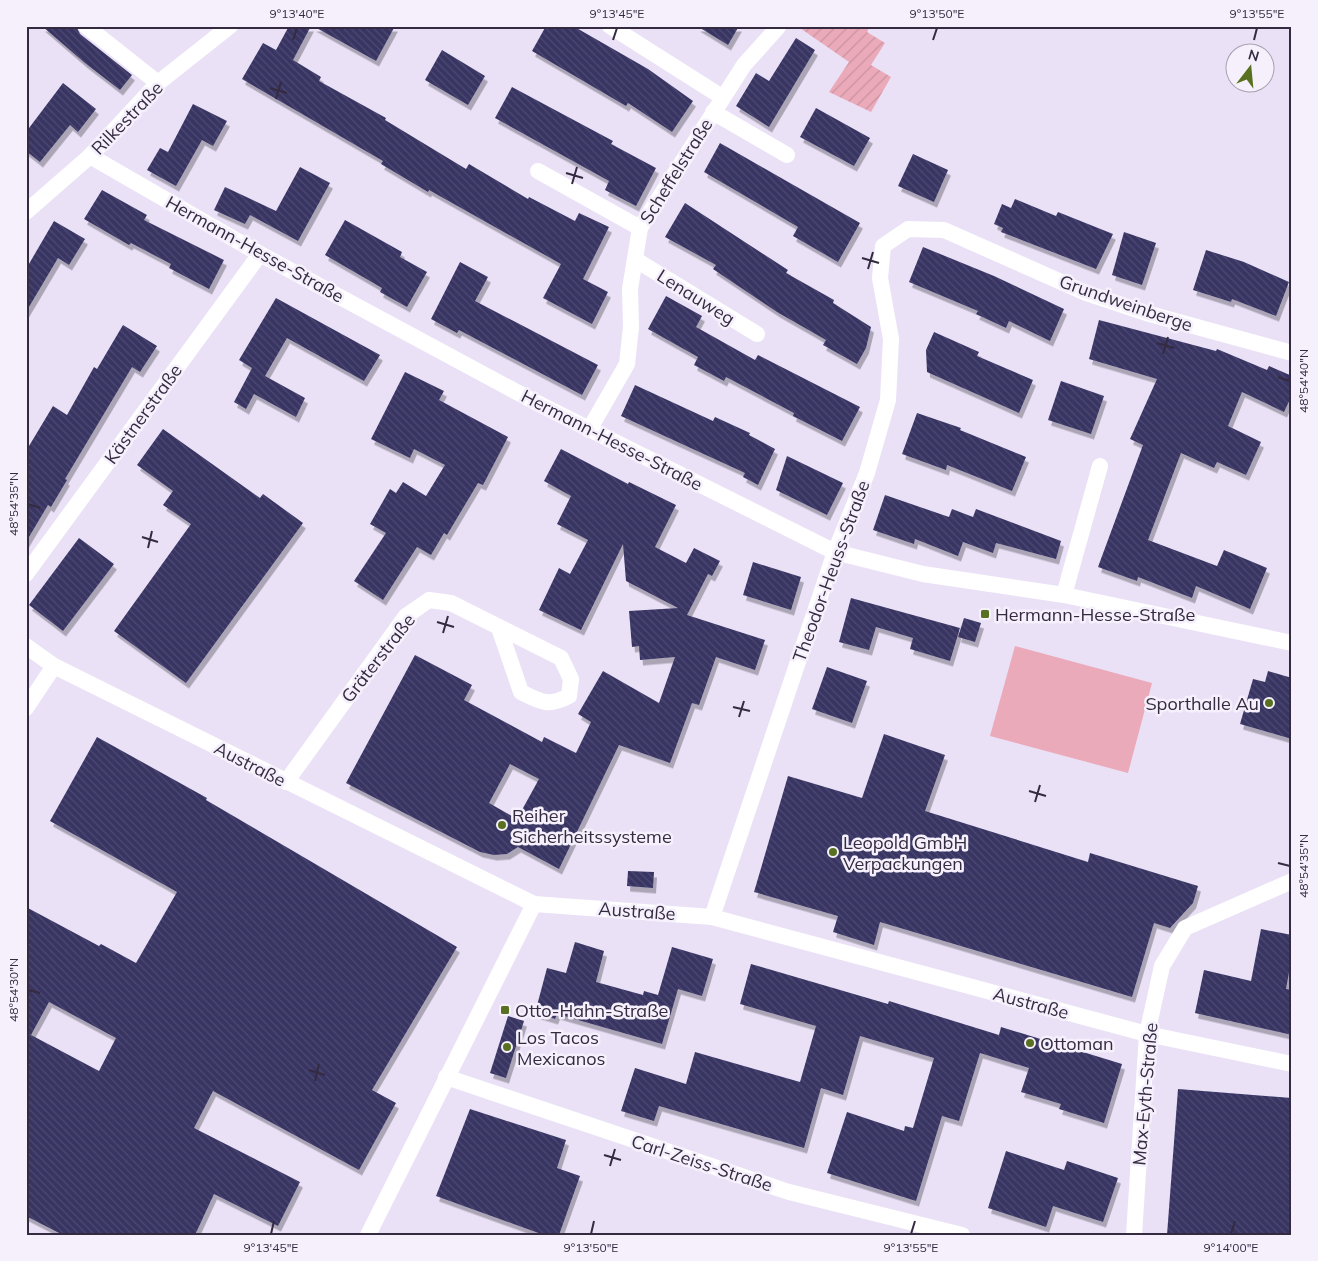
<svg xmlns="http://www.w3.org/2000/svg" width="1318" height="1261" font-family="Mulish,sans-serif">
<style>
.garden{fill:url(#garden-furrows)}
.pitch{fill:#ebaab9}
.building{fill:url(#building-back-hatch);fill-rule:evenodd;filter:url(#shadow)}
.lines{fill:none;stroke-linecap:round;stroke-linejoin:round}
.street{stroke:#fff;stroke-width:16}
.ticks{fill:none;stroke:#342b40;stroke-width:2}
.poi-dot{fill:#597021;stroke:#f5f0fc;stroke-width:2}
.labels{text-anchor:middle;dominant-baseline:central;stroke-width:5;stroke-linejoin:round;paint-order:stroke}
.street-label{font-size:18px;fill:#342b40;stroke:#f5f0fc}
.poi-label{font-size:18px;fill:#342b40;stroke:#f5f0fc;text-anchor:start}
.neatline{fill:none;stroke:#342b40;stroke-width:2}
.ticks-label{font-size:12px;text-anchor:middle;fill:#342b40}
</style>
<defs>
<pattern id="garden-furrows" width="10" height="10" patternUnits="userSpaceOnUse" patternTransform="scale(1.25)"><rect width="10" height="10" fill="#ebaab9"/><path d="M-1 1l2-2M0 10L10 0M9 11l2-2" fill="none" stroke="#ca92a0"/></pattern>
<pattern id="building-back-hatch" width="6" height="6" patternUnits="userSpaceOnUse" patternTransform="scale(1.25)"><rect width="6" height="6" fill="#383563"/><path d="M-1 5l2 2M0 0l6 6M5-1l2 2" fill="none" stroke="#4d4a72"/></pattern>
<filter id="shadow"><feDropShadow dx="3" dy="5.5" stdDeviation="0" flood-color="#0004"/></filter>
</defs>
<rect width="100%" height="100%" fill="#eae1f7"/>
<polygon class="garden" points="797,26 870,26 867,32 885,43 871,65 891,77 871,112 829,92 849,62"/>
<polygon class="pitch" points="1015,646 1152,683 1128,773 990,736"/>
<g class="building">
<polygon points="42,26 76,26 80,34 132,75 120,90 85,63"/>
<polygon points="289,26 311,26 293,60 321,77 319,81 386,118 385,120 466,169 469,164 528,199 529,197 575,221 579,213 609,227 583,279 608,292 592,324 543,298 561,264 429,190 428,192 381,164 383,161 242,79 263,43 276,50"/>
<polygon points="313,26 395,26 376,61"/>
<polygon points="546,26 573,26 648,69 693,101 672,132 628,103 626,106 532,51"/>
<polygon points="697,26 739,26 728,45"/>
<polygon points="796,38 815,50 769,127 736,106 756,73 769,81"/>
<polygon points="442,50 485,76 468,105 425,80"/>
<polygon points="63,83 96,109 78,132 70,125 40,162 26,151 26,132"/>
<polygon points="512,87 613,141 611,144 656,168 636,206 605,190 609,181 495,118"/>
<polygon points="193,104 227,121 213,146 202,140 176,186 147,170 160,148 168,152"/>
<polygon points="816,108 870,138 854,166 800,137"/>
<polygon points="720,143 860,223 838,262 793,236 798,227 704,172"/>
<polygon points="913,154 948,170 934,202 898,186"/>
<polygon points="300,167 330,183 298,241 250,215 245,224 214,210 225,187 276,211"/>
<polygon points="102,190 147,215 144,220 224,260 209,289 169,268 171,264 131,243 129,245 84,219"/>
<polygon points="1015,199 1056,216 1058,212 1113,234 1096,269 1001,232 1003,228 994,224 1002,204 1011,208"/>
<polygon points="685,203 788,270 786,273 834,300 833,303 871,327 866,348 857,364 823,345 826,340 777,312 713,269 716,265 665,237"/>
<polygon points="345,220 402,252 400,257 427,272 407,307 380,292 382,288 325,255"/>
<polygon points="54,221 85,239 69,265 58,258 26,312 26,269"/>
<polygon points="1124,232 1156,243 1142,285 1112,275"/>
<polygon points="923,247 994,276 1064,309 1050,341 1009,321 1006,328 976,314 978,311 909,282"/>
<polygon points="1206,250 1244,262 1289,282 1276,316 1232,299 1231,302 1193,290"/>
<polygon points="460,262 488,277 475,301 598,365 582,395 459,330 457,333 431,319"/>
<polygon points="666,296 702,316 696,327 755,360 758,355 860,407 842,441 793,416 794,413 726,377 724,381 694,365 698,357 648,329"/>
<polygon points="276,298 380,355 364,381 287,338 265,376 305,398 296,417 254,394 246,409 234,402 252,368 239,360"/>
<polygon points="1099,320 1216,351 1217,349 1267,370 1269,366 1292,376 1292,395 1284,412 1242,392 1228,426 1261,442 1246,475 1217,462 1214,468 1181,453 1148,540 1217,566 1224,550 1267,568 1250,609 1196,586 1192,598 1138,577 1137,581 1098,567 1143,445 1130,439 1157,379 1089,359"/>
<polygon points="123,325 157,346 140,372 132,367 65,479 67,480 51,507 48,505 26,542 26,451 53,406 67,415 94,367 97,369"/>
<polygon points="934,332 979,352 977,356 1033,380 1019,413 927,372 926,350"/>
<polygon points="405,372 444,391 439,400 508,437 483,485 478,483 447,535 444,533 431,555 417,547 383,600 354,581 386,533 370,524 390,489 396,493 403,482 426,496 445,465 414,449 410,458 371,439"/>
<polygon points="1061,381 1104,396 1091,434 1048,420"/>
<polygon points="635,385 713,421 715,417 750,433 749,435 775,449 758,485 743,477 745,473 621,416"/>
<polygon points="917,413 961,428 960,430 1026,457 1012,491 947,465 946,470 902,454"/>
<polygon points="163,429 260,498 263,494 303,523 186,683 114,631 191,524 163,505 173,491 137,465"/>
<path d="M561 449 628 484 629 482 676 505 655 547 686 563 694 548 720 561 712 576 708 574 687 615 765 640 755 670 716 657 699 705 692 703 670 763 619 745 559 869 518 847 507 854 494 855 480 852 346 783 415 655 472 685 464 700 542 742 544 737 576 753 591 722 578 714 603 671 659 703 675 657 640 660 639 646 632 647 629 611 678 608 626 581 623 544 581 630 539 610 559 568 570 574 588 540 557 524 571 496 544 481ZM510 764 539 779 517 819 489 803Z"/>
<polygon points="787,456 843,483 827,515 776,490"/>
<polygon points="885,495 949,517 952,509 973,517 976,509 1061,541 1056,559 996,543 993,553 963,542 958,556 915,539 914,544 873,530"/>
<polygon points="79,538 114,564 63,631 29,605"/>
<polygon points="753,562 801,577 791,610 743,595"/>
<polygon points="851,598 960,628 950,661 910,649 913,638 876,627 869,650 839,642"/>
<polygon points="964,618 981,623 975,642 958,637"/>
<polygon points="827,667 867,681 852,723 812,709"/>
<polygon points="1268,671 1292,678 1292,739 1240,724 1253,679 1265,682"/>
<polygon points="884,734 945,755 925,811 1088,862 1090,853 1198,886 1193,903 1170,928 1154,923 1132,997 880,922 874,945 833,932 838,916 754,892 788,776 862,798"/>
<path d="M97 737 207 798 206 800 457 947 372 1090 396 1103 359 1170 213 1091 194 1128 300 1182 278 1226 214 1194 195 1235H63L26 1216V907L99 946 101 944 136 963 177 892 50 821ZM49 1002 116 1038 99 1071 31 1035Z"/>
<polygon points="628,871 654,872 653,888 627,886"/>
<polygon points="1261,929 1292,935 1292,956 1286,989 1292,990 1292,1035 1195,1013 1204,970 1251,981"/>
<polygon points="575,942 604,951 596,982 643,995 644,991 658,995 672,947 713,959 702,996 678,989 662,1044 557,1014 555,1019 535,1013 547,968 566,973"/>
<polygon points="751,964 888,1004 889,1001 999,1035 1001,1027 1122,1064 1104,1123 1059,1109 1061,1104 1021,1092 1029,1068 980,1053 959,1121 942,1116 916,1201 827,1173 847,1112 904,1131 905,1126 913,1128 934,1058 860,1036 843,1095 821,1088 804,1148 659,1106 654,1121 621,1111 635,1068 686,1084 695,1052 800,1082 816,1026 740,1004"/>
<polygon points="508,1016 524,1021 506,1078 490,1073"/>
<polygon points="1178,1089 1292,1098 1292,1235 1167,1235"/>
<polygon points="470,1109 566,1140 557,1168 580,1176 559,1235 544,1235 436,1196"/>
<polygon points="1006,1151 1064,1170 1067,1161 1118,1178 1103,1222 1053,1206 1046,1227 988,1208"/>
</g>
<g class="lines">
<g class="street">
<polyline points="86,26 158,83"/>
<polyline points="610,26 722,97"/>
<polyline points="713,112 787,155"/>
<polyline points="90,156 260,254 537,403 835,552 923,574 1064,595 1292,643"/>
<polyline points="538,171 640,228"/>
<polyline points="26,212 90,156 158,83 230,26"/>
<polyline points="636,260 757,334"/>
<polyline points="589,430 627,364 631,327 630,289 640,228 744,65 778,27"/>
<polyline points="26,574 260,254"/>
<polyline points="1064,595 1100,466"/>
<polyline points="26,646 54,666 534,904 712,917 1147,1034 1292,1064"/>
<polyline points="26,708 54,666"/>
<path d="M286 782 406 616 429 600 451 603 561 658 571 679 569 696C548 707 541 702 521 692L499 628"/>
<polyline points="712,917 835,552 867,473 888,400 891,339 880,278 883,246 908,229 944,230 1086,293 1146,313 1292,353"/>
<polyline points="446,1077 789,1192 962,1235"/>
<polyline points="368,1235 534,904"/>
<polyline points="1134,1235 1147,1034 1162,966 1185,928 1292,881"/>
</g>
</g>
<path class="ticks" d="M293 40 297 28M613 40 617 28M933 40 937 28M1254 40 1257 28M270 88 287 93M276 99 281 82M566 173 583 178M572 184 577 167M862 258 879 263M868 269 873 252M1157 343 1174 348M1163 354 1168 337M1278 377 1290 381M28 504 40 508M142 537 158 542M148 548 152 531M437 622 454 627M443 633 448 616M733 707 750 711M739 717 744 701M1029 791 1046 796M1035 802 1040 785M1278 863 1290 866M28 990 40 993M309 1070 325 1075M315 1081 319 1064M604 1155 621 1160M610 1166 615 1149M271 1234 274 1221M591 1234 594 1221M911 1234 915 1221M1231 1234 1235 1221"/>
<g class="poi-dot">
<rect x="980" y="609" width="10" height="10" rx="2.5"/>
<circle cx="1269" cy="703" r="5"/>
<circle cx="502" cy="825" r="5"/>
<circle cx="833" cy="852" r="5"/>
<rect x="500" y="1005" width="10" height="10" rx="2.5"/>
<circle cx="1030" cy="1043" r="5"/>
<circle cx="507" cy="1047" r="5"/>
</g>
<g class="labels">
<g class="street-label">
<text transform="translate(127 118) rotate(-46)">Rilkestraße</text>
<text transform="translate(676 171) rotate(-58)">Scheffelstraße</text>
<text transform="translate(255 249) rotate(29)">Hermann-Hesse-Straße</text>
<text transform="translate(696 297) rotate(32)">Lenauweg</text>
<text transform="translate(1126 303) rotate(19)">Grundweinberge</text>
<text transform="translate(143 414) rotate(-54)">Kästnerstraße</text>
<text transform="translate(612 440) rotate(27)">Hermann-Hesse-Straße</text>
<text transform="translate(831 571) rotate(-70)">Theodor-Heuss-Straße</text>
<text transform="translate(378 658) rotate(-52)">Gräterstraße</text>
<text transform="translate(250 764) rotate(27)">Austraße</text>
<text transform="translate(637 911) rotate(4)">Austraße</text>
<text transform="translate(1031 1003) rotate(15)">Austraße</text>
<text transform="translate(1145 1094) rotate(-85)">Max-Eyth-Straße</text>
<text transform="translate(702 1163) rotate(18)">Carl-Zeiss-Straße</text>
</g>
<g class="poi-label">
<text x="995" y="614">Hermann-Hesse-Straße</text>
<text x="1259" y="703" text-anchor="end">Sporthalle Au</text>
<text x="512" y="815">Reiher<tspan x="512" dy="21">Sicherheitssysteme</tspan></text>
<text x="843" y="842">Leopold GmbH<tspan x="843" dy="21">Verpackungen</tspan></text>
<text x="515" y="1010">Otto-Hahn-Straße</text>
<text x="517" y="1037">Los Tacos<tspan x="517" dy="21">Mexicanos</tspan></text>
<text x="1040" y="1043">Ottoman</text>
</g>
</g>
<rect width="1318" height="1261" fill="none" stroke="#f5f0fc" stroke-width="55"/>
<g transform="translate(1250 68) rotate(16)"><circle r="24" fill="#f5f0fc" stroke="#a8a1b1"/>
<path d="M0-4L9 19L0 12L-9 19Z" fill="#597021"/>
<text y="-8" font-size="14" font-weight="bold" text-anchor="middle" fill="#342b40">N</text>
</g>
<rect x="28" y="28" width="1262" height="1206" class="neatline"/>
<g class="ticks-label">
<text x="297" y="18">9°13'40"E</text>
<text x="617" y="18">9°13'45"E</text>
<text x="937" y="18">9°13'50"E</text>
<text x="1257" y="18">9°13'55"E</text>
<text transform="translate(1304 381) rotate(-90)" y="4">48°54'40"N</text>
<text transform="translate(14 504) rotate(-90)" y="4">48°54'35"N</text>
<text transform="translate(1304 866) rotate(-90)" y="4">48°54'35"N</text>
<text transform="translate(14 990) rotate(-90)" y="4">48°54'30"N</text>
<text x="271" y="1252">9°13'45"E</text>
<text x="591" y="1252">9°13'50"E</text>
<text x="911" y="1252">9°13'55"E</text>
<text x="1231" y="1252">9°14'00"E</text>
</g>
</svg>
